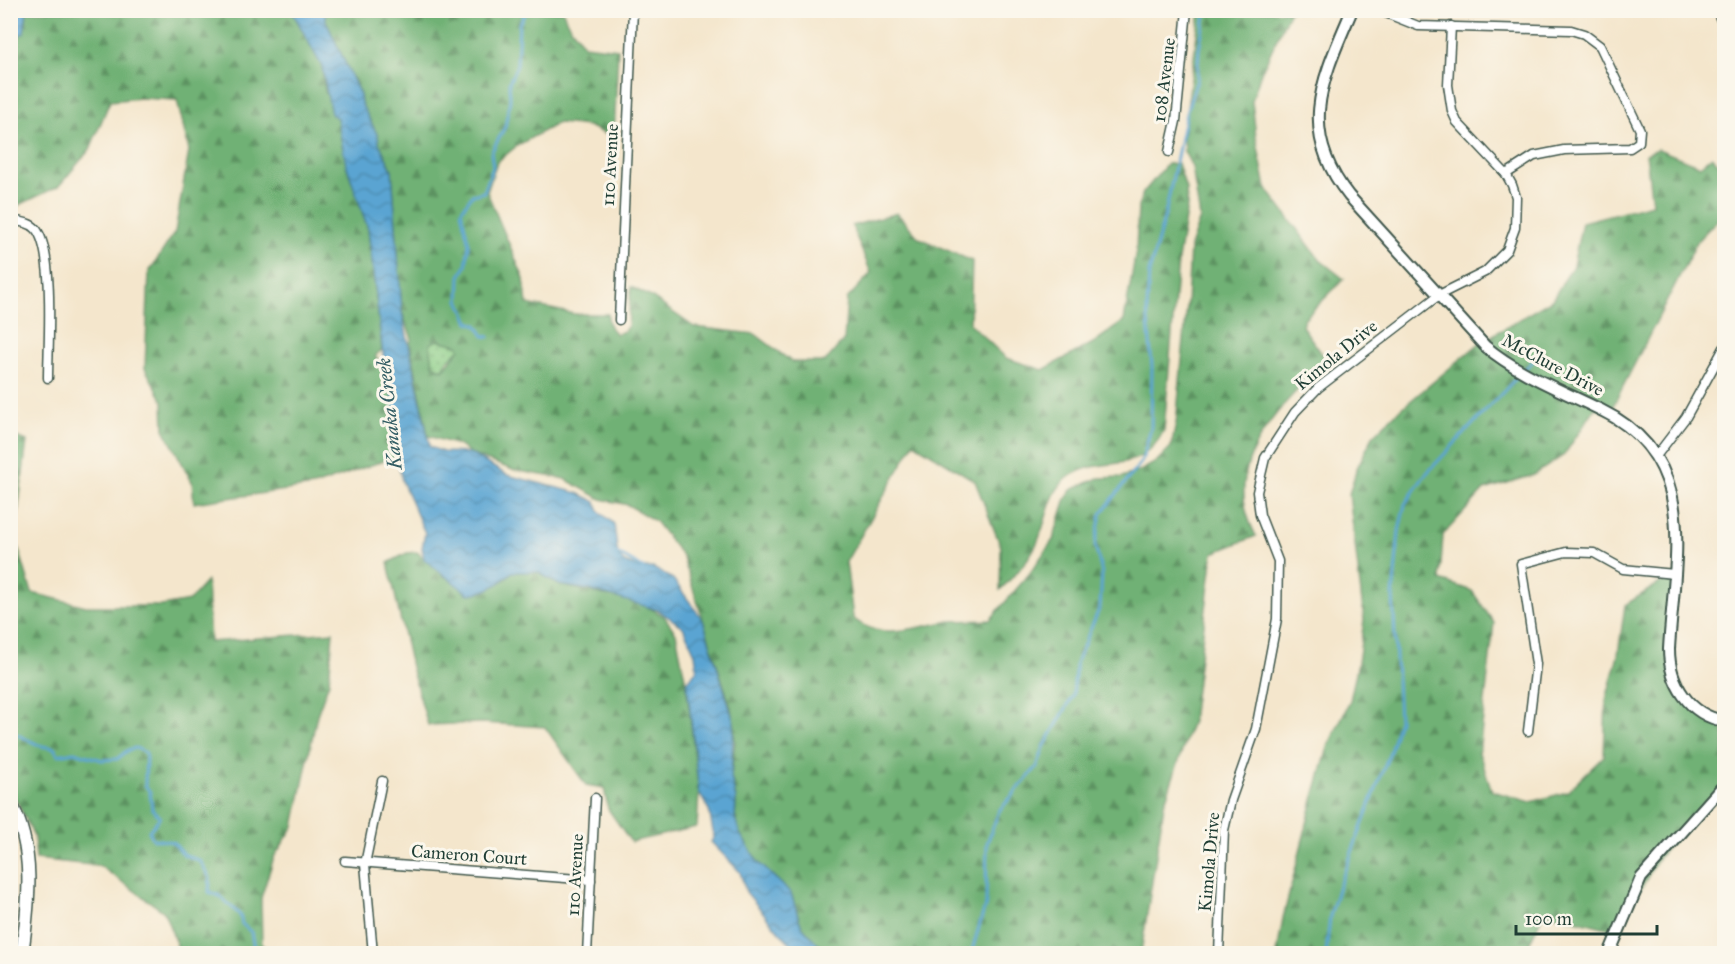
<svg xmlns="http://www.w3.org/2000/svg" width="1735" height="964" font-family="'IM FELL Great Primer',serif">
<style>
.grass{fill:url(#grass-dots);stroke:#55865e;stroke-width:1.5}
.forest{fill:url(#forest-firs);stroke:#487754;stroke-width:1.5;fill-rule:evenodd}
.water{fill:url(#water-waves);stroke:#3c7083;stroke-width:1.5}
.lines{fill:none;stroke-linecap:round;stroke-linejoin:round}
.stream{stroke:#5aa4d2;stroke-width:3}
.minor-casing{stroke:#3f564b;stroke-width:11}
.tertiary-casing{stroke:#3f564b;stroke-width:14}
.secondary-casing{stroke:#3f564b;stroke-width:15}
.minor{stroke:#fff;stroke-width:8}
.tertiary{stroke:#fff;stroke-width:10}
.secondary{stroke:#fff;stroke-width:12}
.labels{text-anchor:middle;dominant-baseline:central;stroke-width:6;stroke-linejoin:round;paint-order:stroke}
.street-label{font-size:18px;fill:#1f3d34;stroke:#fbf7ec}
.water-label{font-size:20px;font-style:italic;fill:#315c63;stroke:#fbf7ec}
</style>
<defs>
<pattern id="grass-dots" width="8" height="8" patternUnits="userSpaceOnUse" patternTransform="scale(1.5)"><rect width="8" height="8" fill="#8bce87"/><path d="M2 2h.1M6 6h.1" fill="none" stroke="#71a86f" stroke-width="1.8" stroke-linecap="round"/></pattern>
<pattern id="forest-firs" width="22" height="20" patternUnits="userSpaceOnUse" patternTransform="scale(1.5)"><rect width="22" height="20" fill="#70b174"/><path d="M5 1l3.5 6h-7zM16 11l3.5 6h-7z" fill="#5b9160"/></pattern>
<pattern id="water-waves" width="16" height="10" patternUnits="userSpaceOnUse" patternTransform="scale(1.5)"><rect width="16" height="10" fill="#5aa4d2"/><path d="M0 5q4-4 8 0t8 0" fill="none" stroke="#4a87ab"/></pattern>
</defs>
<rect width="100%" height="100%" fill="#fbf7ec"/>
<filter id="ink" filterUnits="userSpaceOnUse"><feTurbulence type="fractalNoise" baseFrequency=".0167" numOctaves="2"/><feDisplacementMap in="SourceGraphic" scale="12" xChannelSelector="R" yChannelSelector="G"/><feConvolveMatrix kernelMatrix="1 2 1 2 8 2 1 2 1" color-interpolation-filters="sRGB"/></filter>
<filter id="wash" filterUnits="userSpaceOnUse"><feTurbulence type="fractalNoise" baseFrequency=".008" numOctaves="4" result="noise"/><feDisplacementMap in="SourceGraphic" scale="24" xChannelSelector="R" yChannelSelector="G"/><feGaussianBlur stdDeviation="1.35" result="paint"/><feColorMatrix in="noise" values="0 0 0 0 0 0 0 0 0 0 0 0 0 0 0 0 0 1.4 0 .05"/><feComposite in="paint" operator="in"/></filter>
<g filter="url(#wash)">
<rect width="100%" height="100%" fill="#f4e6cc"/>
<polygon class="grass" points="437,340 458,345 460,349 447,361 443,370 433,365 430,344"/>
<g class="forest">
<polygon points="27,11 292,11 322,67 325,91 337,118 346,164 368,229 382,350 376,355 376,359 384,361 386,366 396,416 394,433 396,456 314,486 194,503 192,482 164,429 163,401 145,368 149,272 175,232 189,151 177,100 140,98 110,101 90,149 59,186 11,209 10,39 17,39 26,23"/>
<path d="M325 11H563L567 22 584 45 618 49 614 138 588 126 558 123 518 145 497 162 487 192 524 279 527 304 575 314H608C608 323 609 329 617 334L624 331 628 326 631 287 651 297 694 327 755 334 792 362H825L844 340 847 299 871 273 852 226 897 213 919 238 972 261 970 324 1006 358 1043 370 1093 343 1124 321 1136 251 1138 207 1143 193 1167 164 1178 163 1186 189 1187 206 1178 260 1164 430C1140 479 1103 453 1069 477 1047 492 1047 526 1035 547 1026 564 1013 577 1000 590L1001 547 975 481 914 443 846 562 853 618C881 643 921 625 952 621 965 620 978 621 990 620L1030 573 1053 540 1065 501 1071 490 1098 478 1122 477 1140 471 1156 462 1171 447 1176 424 1187 306 1190 247 1200 218 1192 167 1184 151 1183 138 1200 11H1290L1260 75 1252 101 1256 137 1266 188 1320 260 1344 279 1304 319 1302 326 1327 361C1288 398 1232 450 1246 510 1248 519 1252 528 1256 536L1213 553 1192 721 1164 805 1141 953 826 954 801 925 791 893 758 862 740 834 735 818 736 799 731 777 735 741 731 708 683 557 655 521 628 505 601 499 565 479 513 470 473 455 458 445 428 436 410 342 412 339 402 312 392 170 379 143 378 136 361 103 360 95 326 21ZM437 340 458 345 460 349 443 370 433 365 430 344Z"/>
<polygon points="1658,149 1700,166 1712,156 1724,170 1724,213 1698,240 1609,414 1596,407 1564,455 1534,475 1484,490 1443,535 1440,580 1472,591 1494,623 1479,753 1492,791 1531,802 1567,792 1604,756 1606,700 1618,655 1625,605 1674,574 1669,649 1687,700 1724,721 1724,785 1658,858 1618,931 1544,912 1525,953 1277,954 1283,918 1313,800 1329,744 1350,701 1358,663 1364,620 1349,494 1357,468 1373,436 1396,413 1481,342 1552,300 1573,266 1582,222 1652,204 1646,154"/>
<polygon points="11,435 27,441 15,536 32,593 86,606 162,606 189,601 207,581 210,642 333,632 329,682 317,715 294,826 274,857 261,898 262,945 274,953 180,953 164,912 100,866 36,859 34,836 11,789"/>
<polygon points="417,552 445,577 500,583 512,572 538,572 559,585 641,603 664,616 676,633 686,683 699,793 697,827 631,842 608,809 604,788 586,785 545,727 482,723 428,725 411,667 388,563 407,553"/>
</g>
<g class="water">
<polygon points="15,11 27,11 24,33 11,39 11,18"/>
<path d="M292 11H325L326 21 360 95 361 103 378 136 379 143 392 170 402 312 430 447 443 452 469 453 507 475 578 493 596 502 599 511 614 524 618 555 624 562 640 568H653L673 579 703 620 734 722 731 777 736 799 735 818 740 834 758 862 791 893 801 925 826 953H801L780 933 746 892 740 872 711 842 714 837 709 810 699 793 687 683 697 669 695 654 683 627 658 610 590 590 559 585 538 572H512C499 585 486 593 468 594L424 559 422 548 425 533 402 481 395 446 396 416 383 355 368 229 346 164 337 118 331 114 322 67Z"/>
</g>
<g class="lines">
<g class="stream">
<polyline points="489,337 484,336 477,325 469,322 459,300 460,276 466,266 469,244 461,211 472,195 484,192 493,167 491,153 505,127 510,99 509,83 517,65 519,24 527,10"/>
<polyline points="1525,369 1536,358"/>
<polyline points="615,552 643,568"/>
<polyline points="10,731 41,746 54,748 58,755 74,752 102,760 117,759 128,750 136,748 146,753 145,785 150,792 152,809 160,817 149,831 153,839 173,842 183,854 200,861 210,878 209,892 220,896 240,915 242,924 251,932 255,954"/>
<polyline points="971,954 986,903 987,843 999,811 1037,767 1044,747 1073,696 1076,663 1100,607 1102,573 1095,545 1101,514 1142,461 1151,428 1152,366 1147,308 1149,273 1165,215 1186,113 1197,80 1199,49 1206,10"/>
<polyline points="1326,954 1330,916 1338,889 1391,749 1399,720 1393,596 1399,531 1405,504 1425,475 1520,374"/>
</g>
</g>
</g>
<g filter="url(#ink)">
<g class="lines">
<defs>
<g id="minor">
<polyline points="1378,10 1418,26 1571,30 1584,34 1600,46 1640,130 1639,142 1630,148 1564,150 1534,156 1506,174"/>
<polyline points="1169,152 1176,121 1187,10"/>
<path d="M10 221C20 221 30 222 36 229 55 252 48 346 48 378"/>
<polyline points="619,320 633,10"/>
<polyline points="1657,455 1686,417 1724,348"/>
<polyline points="1528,731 1536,664 1521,564 1566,552 1594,553 1623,569 1674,574"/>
<polyline points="345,861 591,880"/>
<polyline points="373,954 365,864 382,781"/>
<polyline points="587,954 595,798"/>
<polyline points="1219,954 1224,830 1231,800 1256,729 1277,619 1278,561 1260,515 1257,492 1265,458 1295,412 1318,388 1439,295 1485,272 1507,250 1515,228 1516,197 1512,185 1506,174 1457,122 1452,111 1448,85 1451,26"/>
</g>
<g id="tertiary">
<path d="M1352 10C1323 78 1296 129 1349 196L1485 346C1518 374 1563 391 1601 410 1702 459 1674 558 1669 649 1669 683 1689 715 1724 721"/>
<polyline points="1609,954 1641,878 1724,785"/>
</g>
<g id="secondary">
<polyline points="1719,10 1724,22"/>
<path d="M10 802C36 848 29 903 22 954"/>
</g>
</defs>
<use href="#minor" class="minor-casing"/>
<use href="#tertiary" class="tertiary-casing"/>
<use href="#secondary" class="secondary-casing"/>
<use href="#minor" class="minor"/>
<use href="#tertiary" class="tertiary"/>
<use href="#secondary" class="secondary"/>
</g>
</g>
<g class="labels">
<g class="street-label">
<text transform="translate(1164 80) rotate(-83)">108 Avenue</text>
<text transform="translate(610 165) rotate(-87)">110 Avenue</text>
<text transform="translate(1336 355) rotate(-39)">Kimola Drive</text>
<text transform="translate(1553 365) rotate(28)">McClure Drive</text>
<text transform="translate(469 855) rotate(4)">Cameron Court</text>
<text transform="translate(1209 862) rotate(-85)">Kimola Drive</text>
<text transform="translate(575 875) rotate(-87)">110 Avenue</text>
</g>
<g class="water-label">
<text transform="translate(389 414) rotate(-96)">Kanaka Creek</text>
</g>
</g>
<rect width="1735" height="964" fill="none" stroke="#fbf7ec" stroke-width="36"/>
<path d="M1516 925v9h141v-9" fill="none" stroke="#1f3d34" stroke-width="3"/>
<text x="1525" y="925" font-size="18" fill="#1f3d34" stroke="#fbf7ec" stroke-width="4.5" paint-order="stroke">100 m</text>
</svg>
